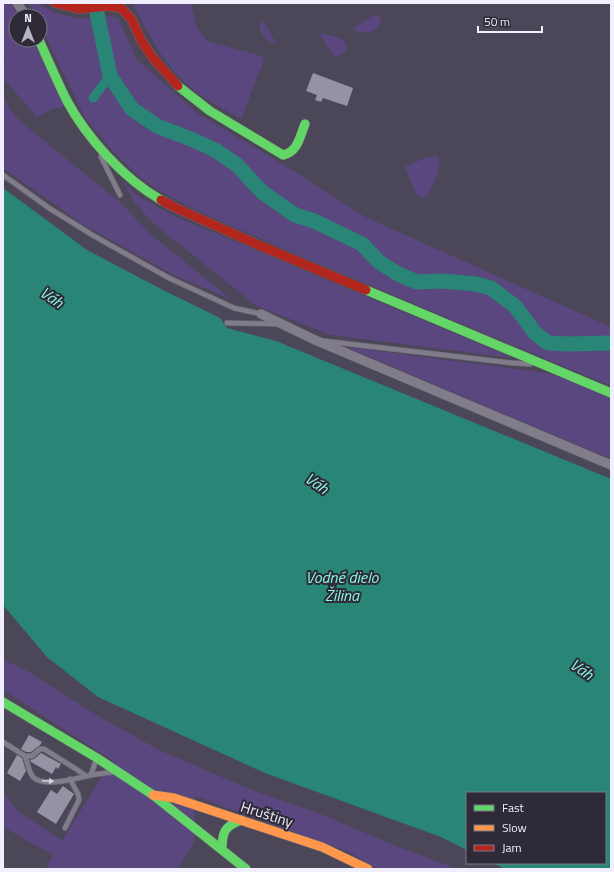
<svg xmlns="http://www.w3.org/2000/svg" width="614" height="872" font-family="'Titillium Web',sans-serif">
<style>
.green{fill:#5a477f}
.water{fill:#298676}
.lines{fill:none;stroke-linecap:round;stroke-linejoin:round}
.canal{stroke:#298676;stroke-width:9}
.river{stroke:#298676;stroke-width:15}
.building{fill:#9593a3}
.lane-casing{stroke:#696573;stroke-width:6}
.street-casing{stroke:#696573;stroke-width:10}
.fast-casing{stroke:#696573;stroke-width:10}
.slow-casing{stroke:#696573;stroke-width:10}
.jam-casing{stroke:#696573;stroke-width:10}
.lane{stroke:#807c89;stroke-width:4.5}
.street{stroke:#807c89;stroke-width:9}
.fast{stroke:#63d668;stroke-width:9}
.slow{stroke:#ff974d;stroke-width:9}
.jam{stroke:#b3261e;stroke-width:9}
.oneway{fill:#d5d2e0}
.labels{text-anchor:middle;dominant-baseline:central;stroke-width:4;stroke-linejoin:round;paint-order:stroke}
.street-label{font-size:15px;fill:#f1eefd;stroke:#2e2a38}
.water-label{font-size:16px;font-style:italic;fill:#85fae0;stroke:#2e2a38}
</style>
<rect width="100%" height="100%" fill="#4c4758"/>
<g class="green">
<path d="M3 3H9L20 16H16V40H33L64 105 61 108H55L37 117 4 79C2 73 2 66 6 61L3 58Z"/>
<polygon points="29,3 36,3 58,14 80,19 105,15 118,18 137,60 200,115 297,173 365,217 611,327 611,386 302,257 189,207 157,189 142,179 109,147 84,116 40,24 40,16 36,16"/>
<path d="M134 3H191L197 28 207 41 265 57 241 119C227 111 212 103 199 94 168 72 151 39 134 6Z"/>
<path d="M376 14C385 21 379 30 370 32 364 34 359 31 353 30L354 28Z"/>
<path d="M260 20 263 21 276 43C265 43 258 31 260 20Z"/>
<polygon points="321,33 343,39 347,46 345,52 337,57 334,56 320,35"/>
<polygon points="3,94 9,108 22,123 122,204 150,234 232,300 172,274 84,225 3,168"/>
<path d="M436 156 439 158C442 165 432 192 425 197H420L417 195 405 168 406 166 428 157Z"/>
<polygon points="122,180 136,195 174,216 513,358 331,335 257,306 153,223 134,202"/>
<polygon points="346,347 546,373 611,392 611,459"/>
<polygon points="3,660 26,670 98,716 159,750 247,788 323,815 398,847 457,869 378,869 349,852 195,796 194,842 177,869 46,869 53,855 3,827 3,793 19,812 62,841 112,760 3,690"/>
</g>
<polygon class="water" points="3,188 87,250 163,290 220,318 227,328 276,341 611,479 611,869 505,869 493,863 605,863 605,793 467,793 467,850 441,837 265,773 98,697 47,657 3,605"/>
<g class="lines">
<polyline class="canal" points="93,98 110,76"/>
<polyline class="river" points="95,3 110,76 132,109 157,126 191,139 215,150 237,165 262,192 295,215 314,221 362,244 379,262 398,274 417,282 442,281 476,284 491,288 515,306 535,333 548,343 569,344 611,343"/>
</g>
<g class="building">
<polygon points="313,73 353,88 347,106 323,98 321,102 315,100 317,95 306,91"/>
<polygon points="29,735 42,742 40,745 31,752 26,752 21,749"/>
<polygon points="41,753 61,764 58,769 56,767 52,774 31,762 30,760 34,759"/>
<polygon points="17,755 22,758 26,771 20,781 7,773"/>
<polygon points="63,786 74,794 56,824 37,812 51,790 57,794"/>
</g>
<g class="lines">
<defs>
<g id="lane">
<polyline points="102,153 101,157 120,195"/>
<polyline points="3,175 49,208 94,236 169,278 234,308 261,314"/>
<polyline points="227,323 277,324"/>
<polyline points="324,341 513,363 530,364"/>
<polyline points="3,742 25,756 32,756 40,749 44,749 76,769 86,776"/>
<path d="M25 756C28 763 28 771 33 777 43 788 78 778 91 775L96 760"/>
<polyline points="91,775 112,772"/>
<polyline points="65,828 79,800 78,794 70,779"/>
</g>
<g id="street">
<polyline points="17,3 26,16"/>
<polyline points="261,314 315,340 611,465"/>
</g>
<g id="fast">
<path d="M39 40C48 60 57 81 67 101 87 138 124 179 161 200"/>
<path d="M178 86 210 111 283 155C298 152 300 136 305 124"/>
<polyline points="366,290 611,393"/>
<polyline points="3,702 97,758 153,795 246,869"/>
<path d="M222 849C222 832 225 826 241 820"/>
</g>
<polyline id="slow" points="153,795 174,798 322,847 368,869"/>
<g id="jam">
<polyline points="55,3 79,9 107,6 121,8 132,20 141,40 153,58 178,86"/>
<polyline points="161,200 176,208 256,244 366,290"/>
</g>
</defs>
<use href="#lane" class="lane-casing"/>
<use href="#street" class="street-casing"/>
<use href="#fast" class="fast-casing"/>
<use href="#slow" class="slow-casing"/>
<use href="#jam" class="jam-casing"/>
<use href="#lane" class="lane"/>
<use href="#street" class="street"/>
<use href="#fast" class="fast"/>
<use href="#slow" class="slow"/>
<use href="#jam" class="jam"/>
</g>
<defs><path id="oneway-solid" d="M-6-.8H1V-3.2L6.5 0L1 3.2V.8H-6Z"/></defs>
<use class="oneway" href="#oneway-solid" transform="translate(48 781) rotate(3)"/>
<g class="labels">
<g class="street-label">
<text transform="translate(267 814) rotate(18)">Hruštiny</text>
</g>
<g class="water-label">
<text transform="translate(52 297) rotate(35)">Váh</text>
<text transform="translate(317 483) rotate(35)">Váh</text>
<text x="342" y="577">Vodné dielo<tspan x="342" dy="18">Žilina</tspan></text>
<text transform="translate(582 669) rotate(35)">Váh</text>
</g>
</g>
<rect width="614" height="872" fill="none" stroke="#f1eefd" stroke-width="8"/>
<rect x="466" y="792" width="140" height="72" fill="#2e2a38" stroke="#7c7887"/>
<rect x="474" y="805" width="20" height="6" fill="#63d668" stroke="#7c7887"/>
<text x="502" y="812" font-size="12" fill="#f1eefd">Fast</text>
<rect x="474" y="825" width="20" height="6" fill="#ff974d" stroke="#7c7887"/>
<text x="502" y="832" font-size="12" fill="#f1eefd">Slow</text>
<rect x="474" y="845" width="20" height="6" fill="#b3261e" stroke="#7c7887"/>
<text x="502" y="852" font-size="12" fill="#f1eefd">Jam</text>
<g transform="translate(28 28)"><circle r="19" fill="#2e2a38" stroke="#7c7887"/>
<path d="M0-3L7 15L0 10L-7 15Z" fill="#b7b4c3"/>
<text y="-6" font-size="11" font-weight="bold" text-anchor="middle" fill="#f1eefd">N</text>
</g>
<path d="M478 26v6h64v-6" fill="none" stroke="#f1eefd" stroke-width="2"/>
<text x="484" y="26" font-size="12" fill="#f1eefd" stroke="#2e2a38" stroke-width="3" paint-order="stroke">50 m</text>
</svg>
